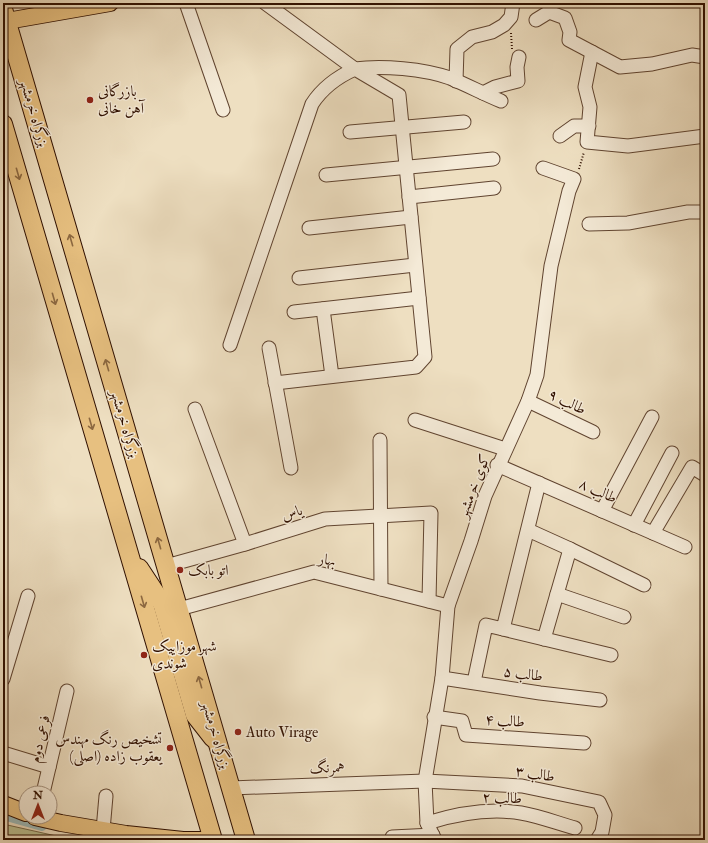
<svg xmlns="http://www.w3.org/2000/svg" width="708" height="843" font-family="'IM FELL Double Pica',Amiri,serif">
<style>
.green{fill:#bcc191;stroke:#766848}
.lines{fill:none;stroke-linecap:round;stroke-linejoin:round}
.canal{stroke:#9cbbbb;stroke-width:10}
.minor-casing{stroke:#604430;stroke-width:15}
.major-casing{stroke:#301000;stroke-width:18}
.highway-casing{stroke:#301000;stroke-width:20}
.path{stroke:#301000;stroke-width:2;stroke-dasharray:1 2;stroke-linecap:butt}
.minor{stroke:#f4ead7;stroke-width:13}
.major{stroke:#e7c080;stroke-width:16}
.highway{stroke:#e7c080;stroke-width:18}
.oneway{stroke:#8c6840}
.poi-dot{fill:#8f2418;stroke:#f4ead7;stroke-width:1.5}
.labels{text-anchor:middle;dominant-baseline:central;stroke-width:3;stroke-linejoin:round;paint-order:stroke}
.poi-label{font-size:15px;fill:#301000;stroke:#f4ead7;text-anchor:start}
.street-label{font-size:15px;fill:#301000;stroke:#f4ead7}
</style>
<rect width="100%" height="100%" fill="#eedfc1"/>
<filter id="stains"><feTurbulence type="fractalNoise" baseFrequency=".005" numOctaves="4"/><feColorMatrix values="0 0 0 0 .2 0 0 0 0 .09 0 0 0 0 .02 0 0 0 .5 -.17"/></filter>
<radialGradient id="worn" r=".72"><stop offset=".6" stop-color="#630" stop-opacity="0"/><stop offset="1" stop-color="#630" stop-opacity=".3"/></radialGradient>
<polygon class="green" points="3,824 74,840 3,840"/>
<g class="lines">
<polyline class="canal" points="3,815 42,826"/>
<defs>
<g id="minor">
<polyline points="186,3 223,110"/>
<path d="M265 3 355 69C382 65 424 69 450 78 467 85 484 94 501 101"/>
<polyline points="536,20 549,12 565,18 570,32 569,40 620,67 652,64 692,55 705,57"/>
<polyline points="592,52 585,87 590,107 587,142 628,146 705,136"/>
<polyline points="456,81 457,49 472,37 492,32 504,25 511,17 513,3"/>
<polyline points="483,93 495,87 518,81 517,67 519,57"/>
<polyline points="350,132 464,122"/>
<polyline points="560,136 574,126 589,126"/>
<polyline points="326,175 493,159"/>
<polyline points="409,197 494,188"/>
<polyline points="589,224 628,223 688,212 705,212"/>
<polyline points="309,228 411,217"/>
<polyline points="299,278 415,265"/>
<polyline points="323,309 332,376"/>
<polyline points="294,312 419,298"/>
<path d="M230 345 312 104C323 87 337 77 355 69L399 95 425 357 416 367 275 383"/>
<polyline points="269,348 291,468"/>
<polyline points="528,401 593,432"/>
<polyline points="195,409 245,544"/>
<polyline points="415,420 505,449"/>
<polyline points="380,440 381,589"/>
<polyline points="497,465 685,547"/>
<polyline points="602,511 652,417"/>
<polyline points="634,525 672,453"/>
<polyline points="528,530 570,549 644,585"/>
<polyline points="653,533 692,467 705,475"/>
<polyline points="166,566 245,544 325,519 431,513 429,601"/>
<polyline points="557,594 624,617"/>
<polyline points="179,609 314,572 448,606"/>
<polyline points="503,629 611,655"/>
<polyline points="544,639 570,549"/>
<polyline points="442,678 540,693 600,700"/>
<polyline points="3,679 28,596"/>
<polyline points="474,682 486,625 503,629 539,483"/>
<polyline points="434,717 462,721 466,735 584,743"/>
<polyline points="3,753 49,767"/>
<polyline points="231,788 425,781 522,786 599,802 605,815 602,832 597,840"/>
<polyline points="43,793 67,691"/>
<path d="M427 823C456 814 491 808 521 813 539 816 557 823 575 828"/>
<polyline points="103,830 106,796"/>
<polyline points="392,837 433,835"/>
<polyline points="435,840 427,823 425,781 442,678 448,606 471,541 485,496 528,401 537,375 551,266 569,191 574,179 543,168"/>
</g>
<g id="major">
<polyline points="7,21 110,3"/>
<polyline points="3,804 26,813"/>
<polyline points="35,817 61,823 126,834 183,840 205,840 212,837"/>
</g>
<g id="highway">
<polyline points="3,9 246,840"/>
<polyline points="3,124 213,840"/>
<polyline points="139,568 162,603 195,715 213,738"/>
</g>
</defs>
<use href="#minor" class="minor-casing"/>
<use href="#major" class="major-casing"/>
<use href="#highway" class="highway-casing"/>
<g class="path">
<polyline points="511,33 512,49"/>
<polyline points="579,169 584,152"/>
</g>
<use href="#minor" class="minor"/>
<use href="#major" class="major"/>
<use href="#highway" class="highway"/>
</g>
<defs><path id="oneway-shaft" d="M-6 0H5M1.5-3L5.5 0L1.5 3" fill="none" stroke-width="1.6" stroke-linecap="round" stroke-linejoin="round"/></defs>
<g class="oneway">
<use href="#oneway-shaft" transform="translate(18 174) rotate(74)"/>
<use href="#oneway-shaft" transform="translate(71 240) rotate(-106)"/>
<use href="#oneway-shaft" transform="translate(54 299) rotate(74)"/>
<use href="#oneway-shaft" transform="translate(107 365) rotate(-106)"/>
<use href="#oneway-shaft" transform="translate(91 424) rotate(74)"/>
<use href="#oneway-shaft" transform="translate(159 543) rotate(-106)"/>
<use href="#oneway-shaft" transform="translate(143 602) rotate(74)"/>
<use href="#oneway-shaft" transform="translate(200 682) rotate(-106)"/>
</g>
<g class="poi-dot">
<circle cx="90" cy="100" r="4"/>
<circle cx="180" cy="570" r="4"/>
<circle cx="144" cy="655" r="4"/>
<circle cx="238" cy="732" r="4"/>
<circle cx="170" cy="748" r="4"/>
</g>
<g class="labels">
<g class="poi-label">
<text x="98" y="91">بازرگانی<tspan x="98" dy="17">آهن خانی</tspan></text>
<text x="188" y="570">اتو بابک</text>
<text x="152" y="646">شهر موزاییک<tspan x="152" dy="17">شوندی</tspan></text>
<text x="246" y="732">Auto Virage</text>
<text x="162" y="739" text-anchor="end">تشخیص رنگ مهندس<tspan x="162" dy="17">یعقوب زاده (اصلی)</tspan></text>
</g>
<g class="street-label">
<text transform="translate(34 113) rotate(74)">بزرگراه خرمشهر</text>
<text transform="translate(567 402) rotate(26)">طالب ۹</text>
<text transform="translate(125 424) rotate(74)">بزرگراه خرمشهر</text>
<text transform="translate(474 486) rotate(-69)">کوی خرمشهر</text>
<text transform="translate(598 491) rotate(24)">طالب ۸</text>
<text transform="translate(292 513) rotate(-18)">یاس</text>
<text transform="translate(327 560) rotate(9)">بهار</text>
<text transform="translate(523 674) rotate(8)">طالب ۵</text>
<text transform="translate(505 721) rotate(4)">طالب ۴</text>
<text transform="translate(216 735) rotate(74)">بزرگراه خرمشهر</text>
<text transform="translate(40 739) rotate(-77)">فرعی دوم</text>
<text transform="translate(327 768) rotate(-2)">همرنگ</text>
<text transform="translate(535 774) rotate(9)">طالب ۳</text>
<text transform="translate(502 798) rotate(2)">طالب ۲</text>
</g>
</g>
<rect width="708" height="843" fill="none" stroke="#eedfc1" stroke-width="16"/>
<rect x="4" y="4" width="700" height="835" fill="none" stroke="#301000" stroke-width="2"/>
<rect x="8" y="8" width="692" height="827" fill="none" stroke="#301000"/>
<g transform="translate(38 805)"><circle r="19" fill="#f4ead7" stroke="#a69381"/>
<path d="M0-3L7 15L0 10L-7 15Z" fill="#8f2418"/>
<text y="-6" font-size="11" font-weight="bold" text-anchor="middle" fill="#301000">N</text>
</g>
<rect width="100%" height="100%" filter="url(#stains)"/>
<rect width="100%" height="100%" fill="url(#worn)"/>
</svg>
